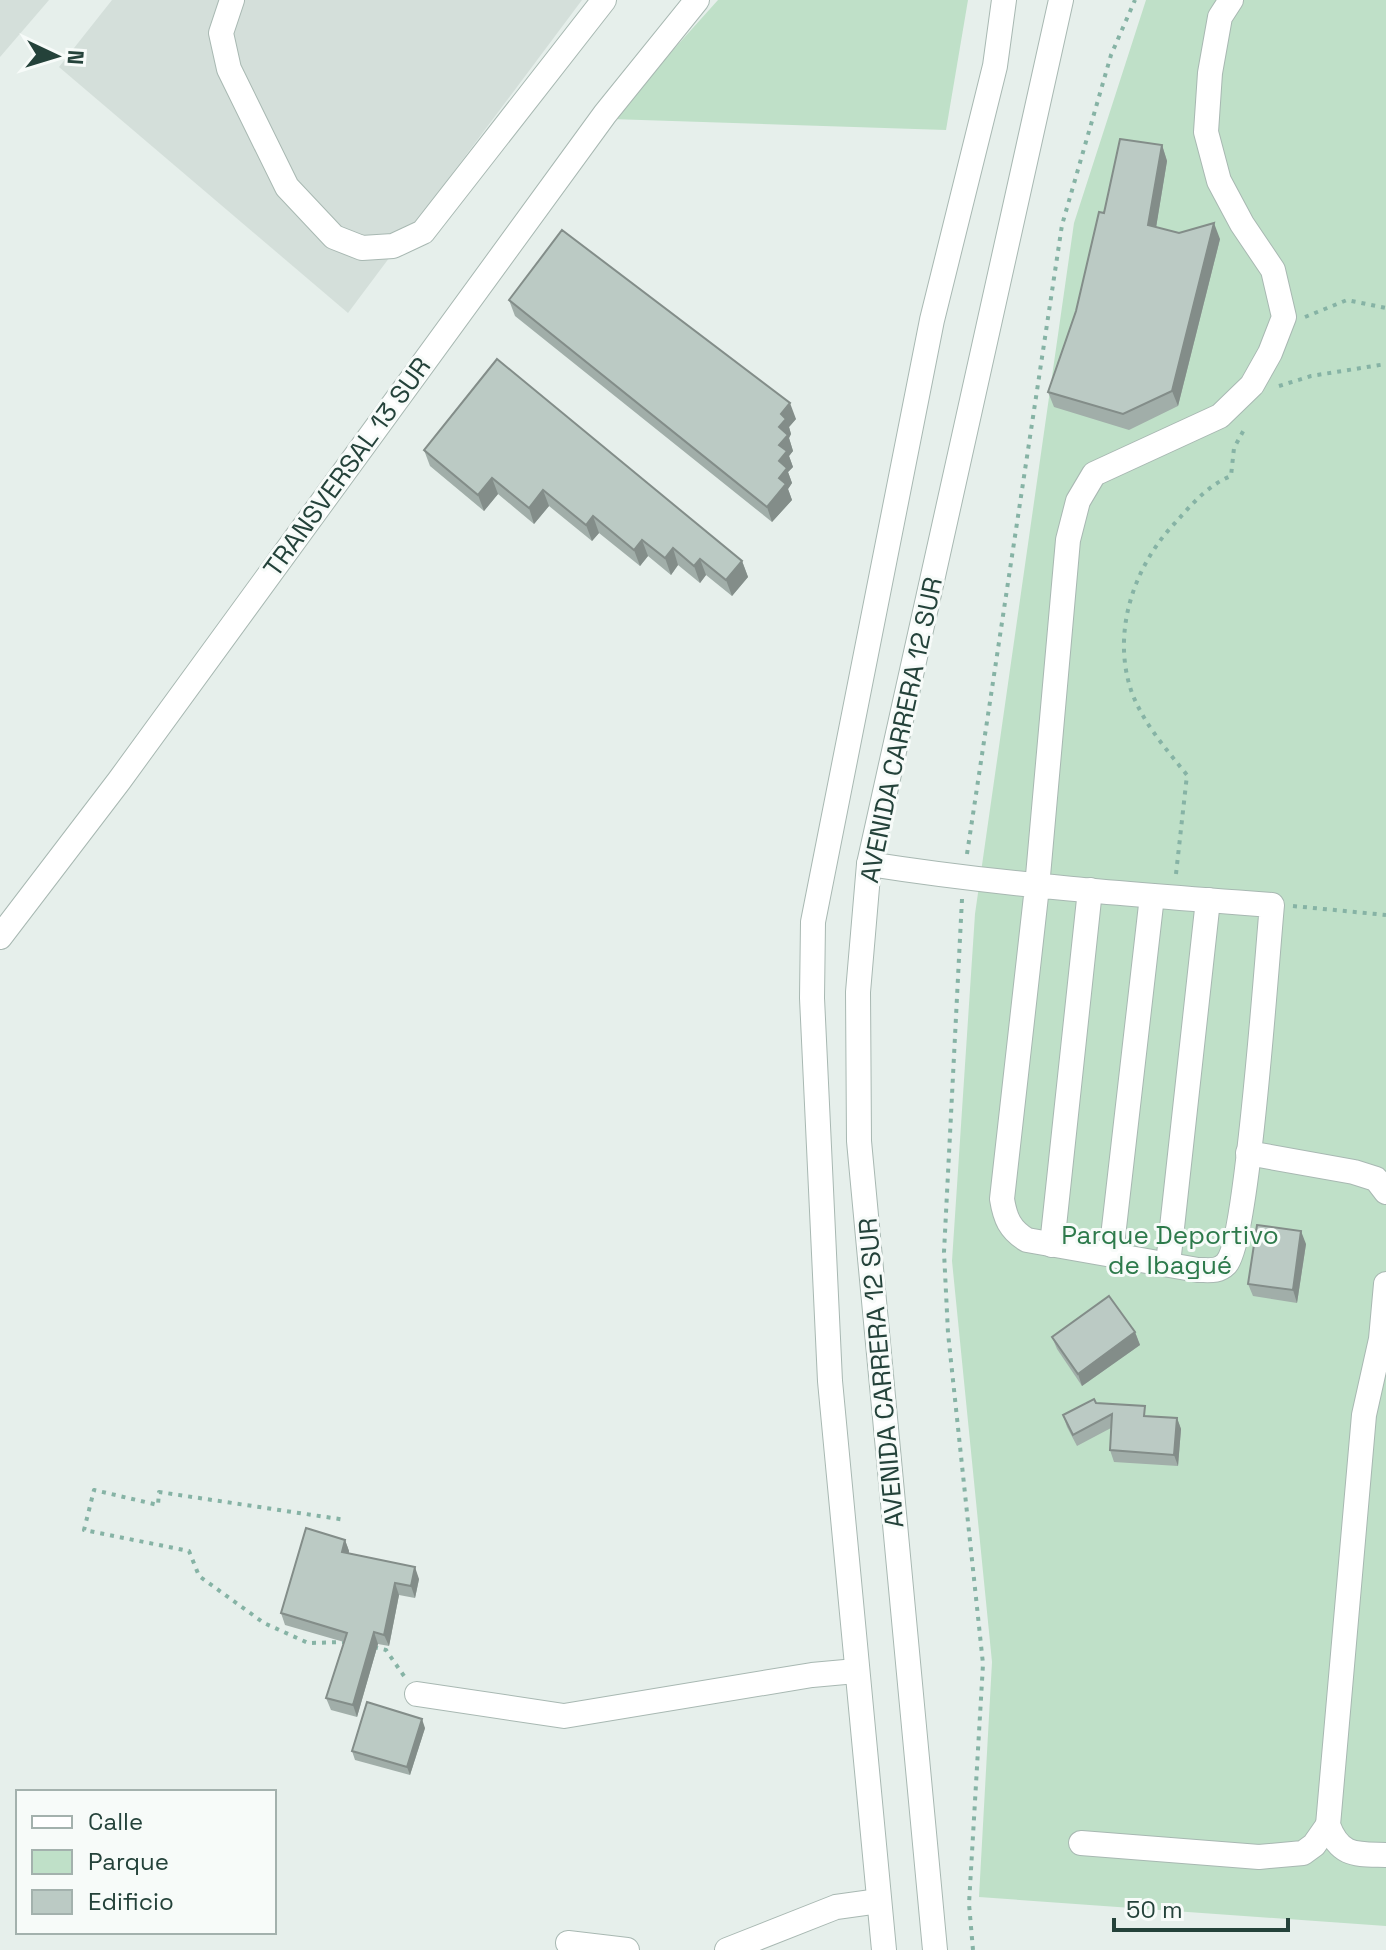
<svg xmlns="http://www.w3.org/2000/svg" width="1386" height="1950" font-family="'Space Grotesk',sans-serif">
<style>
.built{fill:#d4dfda}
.green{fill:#bfe0c8}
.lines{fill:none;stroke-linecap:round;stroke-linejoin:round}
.minor-casing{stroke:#a8b8b2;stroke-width:26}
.path{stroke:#86b3a5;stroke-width:4;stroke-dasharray:4 6;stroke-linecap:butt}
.minor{stroke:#fff;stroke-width:24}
.wall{fill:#a1aea9}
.shaded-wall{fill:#838d89}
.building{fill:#bbcac4;stroke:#838d89;stroke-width:2}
.labels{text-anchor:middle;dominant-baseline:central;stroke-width:6;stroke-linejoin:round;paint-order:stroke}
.street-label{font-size:26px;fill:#24423a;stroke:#f7fbf9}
.park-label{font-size:26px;fill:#2d7a4b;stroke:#f7fbf9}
</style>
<rect width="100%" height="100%" fill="#e6efeb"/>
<g class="built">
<polygon points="0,0 49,0 0,57"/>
<polygon points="112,0 582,0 348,313 59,67"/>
</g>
<g class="green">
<polygon points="718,0 968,0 946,130 611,119"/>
<polygon points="1146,0 1386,0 1386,1926 979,1897 992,1662 952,1261 975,914 1074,223"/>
</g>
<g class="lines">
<defs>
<g id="minor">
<polyline points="232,0 221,33 229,69 287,187 334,237 362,248 393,246 423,232 604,0"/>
<path d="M869 864C1002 885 1137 895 1272 905 1267 955 1248 1241 1226 1264 1218 1272 1209 1270 1198 1270L1027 1240C1010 1230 1005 1218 1002 1199L1037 887 1068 540 1078 501 1094 474 1220 416 1252 385 1270 353 1284 317 1273 270 1242 224 1219 181 1206 132 1210 73 1220 17 1231 0"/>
<polyline points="0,937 119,781 605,114 697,0"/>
<polyline points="1248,1153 1354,1172 1376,1179 1386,1192"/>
<polyline points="1052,1245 1090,890"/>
<polyline points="1111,1254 1152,896"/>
<polyline points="1168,1264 1208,900"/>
<path d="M1386 1284 1381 1339 1364 1415 1328 1825C1340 1857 1356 1854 1386 1855"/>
<polyline points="417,1694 564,1716 812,1675 856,1671"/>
<polyline points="1081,1843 1259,1857 1303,1853 1314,1845 1328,1825"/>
<polyline points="568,1943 627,1950"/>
<polyline points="727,1950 836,1907 879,1901"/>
<polyline points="884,1950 830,1381 812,998 813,922 932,320 995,66 1004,0"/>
<polyline points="935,1950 859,1141 858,992 869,864 1061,0"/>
</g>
</defs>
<use href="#minor" class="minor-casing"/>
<g class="path">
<polyline points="1305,317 1347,300 1386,308"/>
<polyline points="1279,386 1311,376 1386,364"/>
<polyline points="967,854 1062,225 1111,55 1135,0"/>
<path d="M1176 874 1187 775C1166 749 1144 724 1132 693 1111 634 1133 567 1175 523 1191 505 1208 485 1231 476L1234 448 1246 426"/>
<polyline points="962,899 944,1252 948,1333 983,1664 969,1904 973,1950"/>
<polyline points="1293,906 1386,915"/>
<polyline points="346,1642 308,1643 264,1623 199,1576 189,1551 84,1530 94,1490 158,1505 159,1492 346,1520"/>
<polyline points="374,1647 386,1650 404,1676"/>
</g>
<use href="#minor" class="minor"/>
</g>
<g class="wall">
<polygon points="1162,145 1167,161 1156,227 1179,233 1220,239 1178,406 1129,430 1054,407 1048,392 1076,311 1104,213"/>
<polygon points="509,300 796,419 789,427 791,434 789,438 793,451 789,456 793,467 788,472 792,483 788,489 792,500 772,522 515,316"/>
<polygon points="497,359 742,561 748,577 732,596 706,575 700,583 678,565 671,575 648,556 640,566 599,533 592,541 549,506 534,524 498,494 484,511 430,466 424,450"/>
<polygon points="1306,1244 1297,1303 1253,1296 1248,1284"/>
<polygon points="1135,1332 1140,1345 1082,1386 1057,1349 1052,1337"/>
<polygon points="1096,1403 1148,1416 1177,1418 1181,1429 1178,1466 1114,1462 1110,1450 1111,1428 1077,1446 1067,1427 1063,1415"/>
<polygon points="345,1540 349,1551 349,1554 419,1579 415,1598 399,1595 389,1646 378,1644 357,1717 331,1710 326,1698 344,1642 285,1625 281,1613"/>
<polygon points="425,1728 410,1775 355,1760 352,1751"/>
</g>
<g class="shaded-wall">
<polygon points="1162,145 1167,161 1154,240 1148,225"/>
<polygon points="1214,223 1220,239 1178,406 1172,391"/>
<polygon points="790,403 796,419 789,427 791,434 789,438 793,451 789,456 793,467 788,472 792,483 788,489 792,500 772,522 767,507 779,478 779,427 781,414"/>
<polygon points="492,478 498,494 484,511 478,495"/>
<polygon points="543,490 549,506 534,524 529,508"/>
<polygon points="593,516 599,533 592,541 586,525"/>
<polygon points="642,540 648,556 640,566 634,550"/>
<polygon points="673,548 678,565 671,575 665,558"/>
<polygon points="700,559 706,575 700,583 694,566"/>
<polygon points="742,561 748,577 732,596 726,580"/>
<polygon points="1301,1231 1306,1244 1297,1303 1293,1290"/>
<polygon points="1135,1332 1140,1345 1082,1386 1078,1374"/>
<polygon points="1177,1418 1181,1429 1178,1466 1174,1455"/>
<polygon points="345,1540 349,1551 346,1564 342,1552"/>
<polygon points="415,1567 419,1579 415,1598 411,1586"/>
<polygon points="395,1583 399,1595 389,1646 384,1635"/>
<polygon points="374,1632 378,1644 357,1717 353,1705"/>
<polygon points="422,1719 425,1728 410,1775 407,1767"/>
</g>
<g class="building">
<polygon points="1120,139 1162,145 1148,225 1179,233 1214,223 1172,391 1123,414 1048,392 1076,311 1099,212 1104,213"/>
<polygon points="562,230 790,403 781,414 786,419 779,427 788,435 779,445 787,451 779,461 787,468 779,478 786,484 767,507 509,300"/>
<polygon points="497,359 742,561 726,580 700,559 694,566 673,548 665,558 642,540 634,550 593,516 586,525 543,490 529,508 492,478 478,495 424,450"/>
<polygon points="1257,1225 1301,1231 1293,1290 1248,1284"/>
<polygon points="1109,1296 1135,1332 1078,1374 1052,1337"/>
<polygon points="1094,1399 1096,1403 1145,1406 1144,1416 1177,1418 1174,1455 1110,1450 1112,1414 1073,1435 1063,1415"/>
<polygon points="306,1528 345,1540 342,1552 415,1567 411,1586 395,1583 384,1635 374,1632 353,1705 326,1698 347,1633 281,1613"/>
<polygon points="367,1702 422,1719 407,1767 352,1751"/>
</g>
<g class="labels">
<g class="street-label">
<text transform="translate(347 467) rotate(-54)">TRANSVERSAL 13 SUR</text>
<text transform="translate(901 730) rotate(-78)">AVENIDA CARRERA 12 SUR</text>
<text transform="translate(881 1373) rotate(-95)">AVENIDA CARRERA 12 SUR</text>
</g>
<g class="park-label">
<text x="1170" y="1235">Parque Deportivo<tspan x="1170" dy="30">de Ibagué</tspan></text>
</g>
</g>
<rect x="16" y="1790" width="260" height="144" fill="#f7fbf9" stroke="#a3b1ad" stroke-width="2"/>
<rect x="32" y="1816" width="40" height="12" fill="#ffffff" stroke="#a3b1ad" stroke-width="2"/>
<text x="88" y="1830" font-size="24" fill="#24423a">Calle</text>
<rect x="32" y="1850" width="40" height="24" fill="#bfe0c8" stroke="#a3b1ad" stroke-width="2"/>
<text x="88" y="1870" font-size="24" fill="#24423a">Parque</text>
<rect x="32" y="1890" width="40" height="24" fill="#bbcac4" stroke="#a3b1ad" stroke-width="2"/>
<text x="88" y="1910" font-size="24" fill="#24423a">Edificio</text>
<g transform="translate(56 56) rotate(94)" stroke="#f7fbf9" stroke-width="6" paint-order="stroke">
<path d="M0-6L14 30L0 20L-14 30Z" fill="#24423a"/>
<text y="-12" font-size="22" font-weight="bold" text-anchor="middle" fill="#24423a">N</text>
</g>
<path d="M1114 1918v12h174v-12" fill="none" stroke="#24423a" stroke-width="4"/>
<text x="1126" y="1918" font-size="24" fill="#24423a" stroke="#f7fbf9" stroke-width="6" paint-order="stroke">50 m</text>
</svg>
